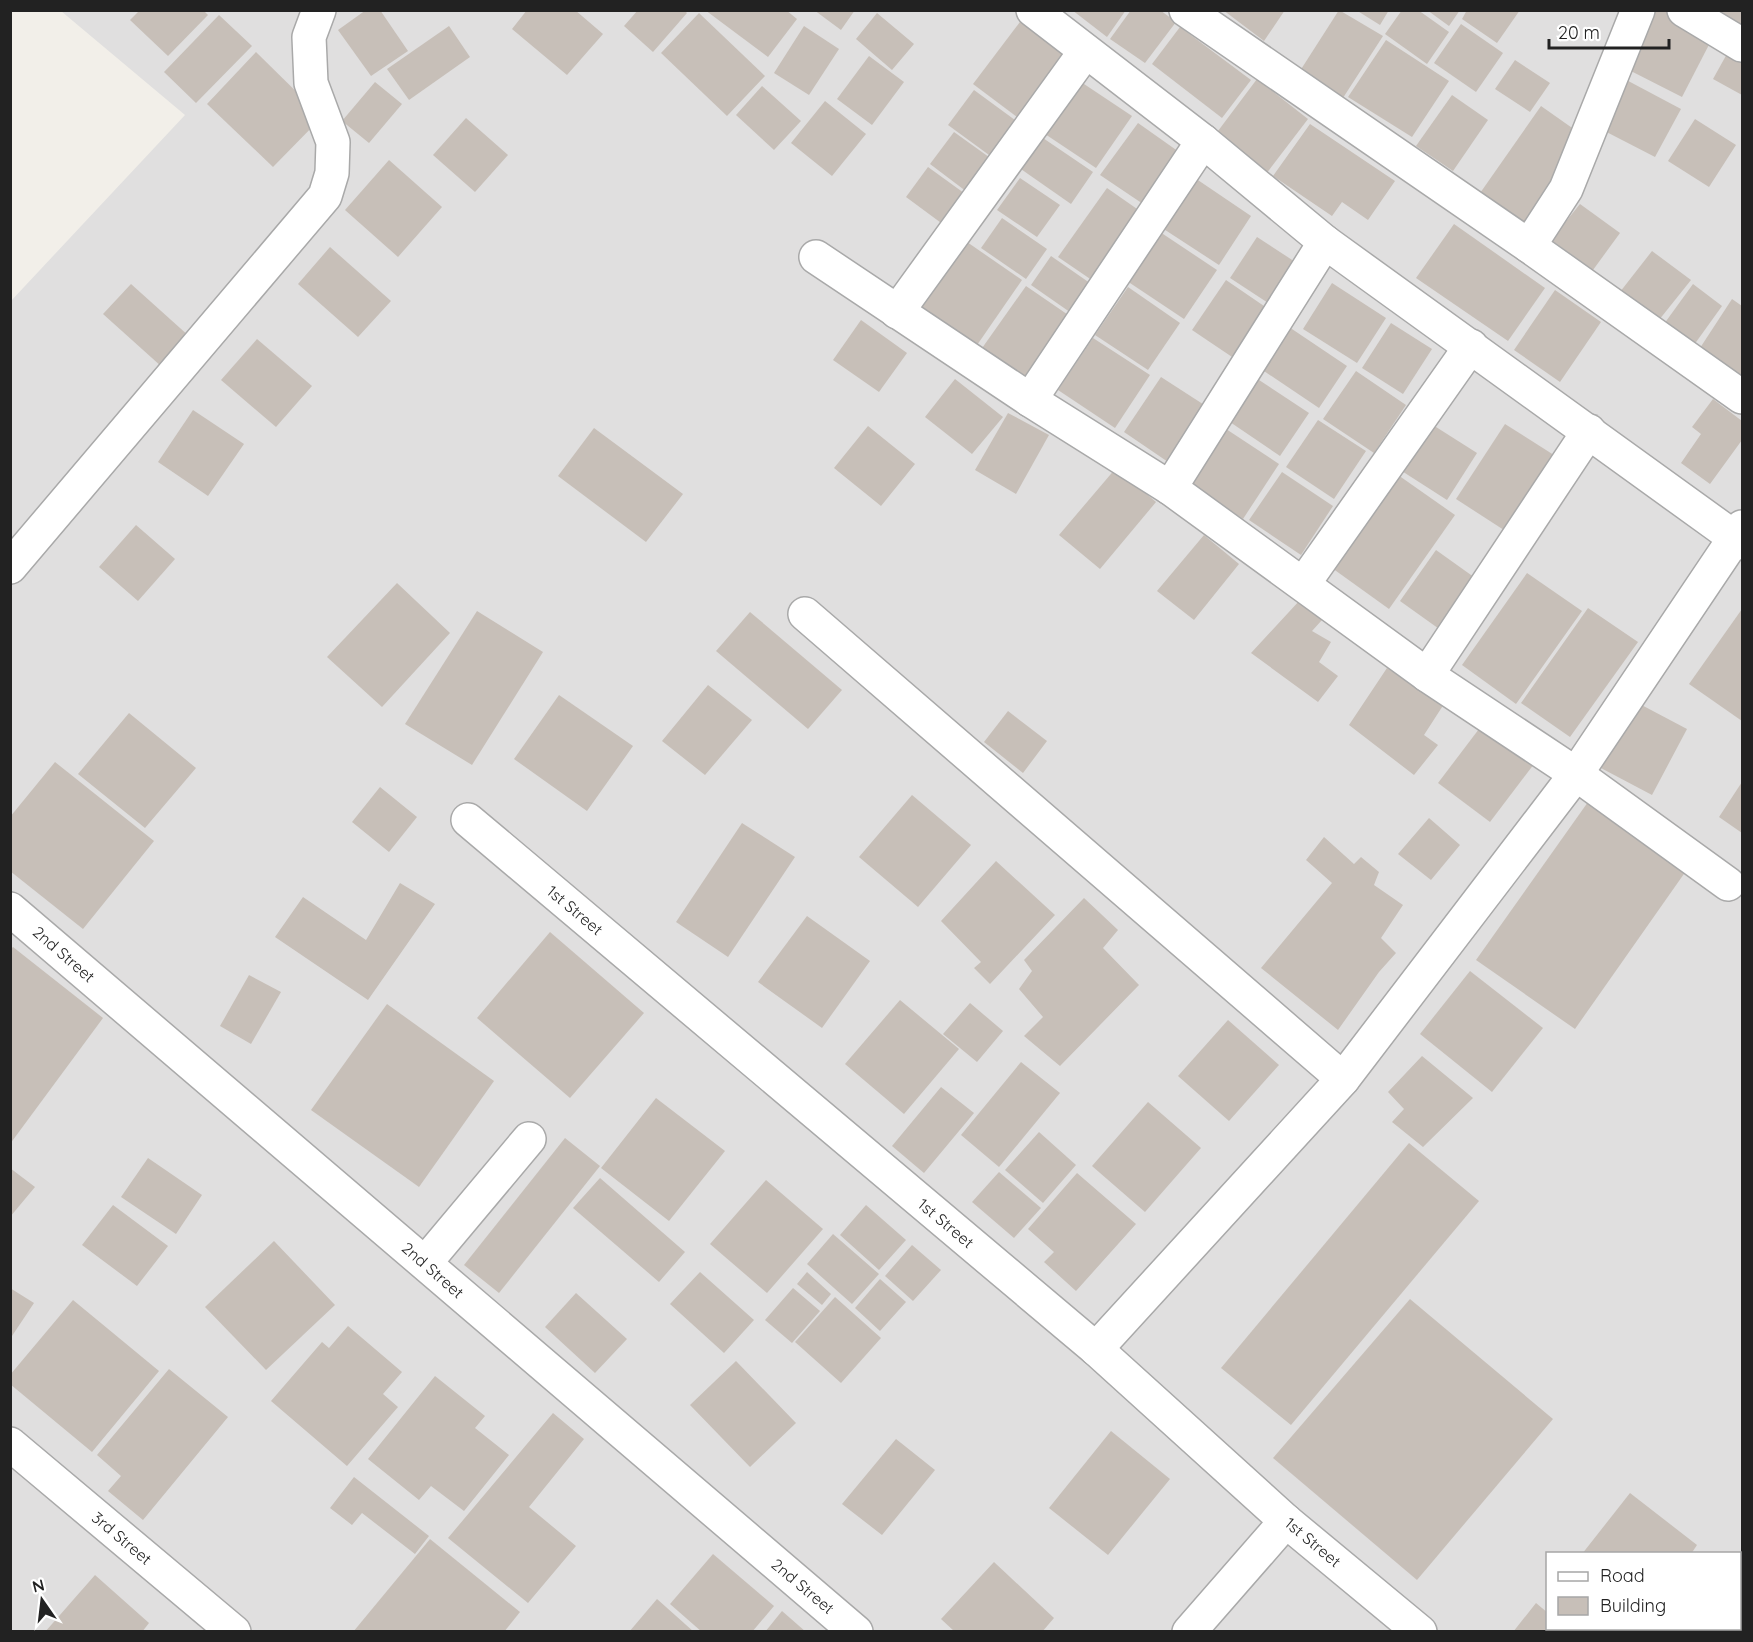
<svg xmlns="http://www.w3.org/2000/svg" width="1753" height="1642" font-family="Quicksand,sans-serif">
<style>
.residential{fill:#e0dfdf;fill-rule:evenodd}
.building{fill:#c7bfb8}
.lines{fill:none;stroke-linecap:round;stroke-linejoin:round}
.minor-casing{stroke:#a9a9a9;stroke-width:36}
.minor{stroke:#fff;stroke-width:33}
.labels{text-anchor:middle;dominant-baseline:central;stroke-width:5;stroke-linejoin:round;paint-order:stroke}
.street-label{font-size:16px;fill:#222;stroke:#fff}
</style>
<rect width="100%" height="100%" fill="#f2efe9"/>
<path class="residential" d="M61 11H1742V1631H11L10 302 185 115ZM1548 1554H1740V1628H1548Z"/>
<g class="building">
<polygon points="140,10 203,10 208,15 168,56 130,20"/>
<polygon points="366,10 380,10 408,51 371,76 338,30"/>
<polygon points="527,10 575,10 603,34 567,75 512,29"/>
<polygon points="638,10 684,10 687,13 653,52 624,26"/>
<polygon points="705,10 786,10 797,19 768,57"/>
<polygon points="814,10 855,10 841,30"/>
<polygon points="1072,10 1126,10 1107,37"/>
<polygon points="1131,10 1160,10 1176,22 1145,63 1110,39"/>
<polygon points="1223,10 1285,10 1264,41"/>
<polygon points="1339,10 1383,36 1341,101 1298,74"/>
<polygon points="1356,10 1389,10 1380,25"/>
<polygon points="1402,10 1418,10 1449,32 1427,64 1385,34"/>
<polygon points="1427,10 1460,10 1449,26"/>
<polygon points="1467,10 1520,10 1497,43 1462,19"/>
<polygon points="1644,10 1666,10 1714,35 1682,97 1623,67"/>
<polygon points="1703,10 1742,10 1742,35"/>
<polygon points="699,13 765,76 727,116 661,53"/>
<polygon points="877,13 914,44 892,70 856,39"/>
<polygon points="219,15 252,46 196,103 164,72"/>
<polygon points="1023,18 1071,53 1021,120 973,84"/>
<polygon points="1461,24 1503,53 1476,92 1434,63"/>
<polygon points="449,26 470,57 409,100 387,69"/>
<polygon points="804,26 839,49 809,95 774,73"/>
<polygon points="1180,27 1251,80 1222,118 1152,64"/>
<polygon points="1386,40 1449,81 1412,137 1348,97"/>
<polygon points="1733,43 1742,48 1742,95 1713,79"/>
<polygon points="256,52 322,117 273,167 207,104"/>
<polygon points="869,56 904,82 872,125 837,99"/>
<polygon points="1515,60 1550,83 1530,112 1495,89"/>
<polygon points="1617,75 1681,109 1655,157 1591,124"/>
<polygon points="1257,79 1308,119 1266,174 1215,135"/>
<polygon points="1078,80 1132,116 1096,168 1042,132"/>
<polygon points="375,82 402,104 369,143 342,121"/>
<polygon points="762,86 801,121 774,150 736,115"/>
<polygon points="974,90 1026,128 1000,163 948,125"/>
<polygon points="1452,95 1488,120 1453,171 1416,146"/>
<polygon points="825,101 866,134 832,176 791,143"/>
<polygon points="1541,106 1585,137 1522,226 1478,196"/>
<polygon points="466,118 508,155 475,192 433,155"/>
<polygon points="1695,119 1736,145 1709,187 1668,161"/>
<polygon points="1138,123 1189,159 1152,210 1100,175"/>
<polygon points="1310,124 1395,181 1368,220 1342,202 1332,216 1273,176"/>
<polygon points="954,132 1000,165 975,198 930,164"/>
<polygon points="1040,136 1093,172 1071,204 1018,167"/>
<polygon points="389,160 442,207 398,257 345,210"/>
<polygon points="928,167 975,201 952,231 906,197"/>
<polygon points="1189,174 1251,216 1219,265 1156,224"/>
<polygon points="1020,178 1060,205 1037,237 997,210"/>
<polygon points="1107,188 1150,218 1102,287 1058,257"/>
<polygon points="1580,204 1620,233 1593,270 1551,240"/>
<polygon points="1002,218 1047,249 1026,279 981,248"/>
<polygon points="1454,224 1545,288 1508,341 1416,278"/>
<polygon points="1157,230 1217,270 1184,319 1124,279"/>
<polygon points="1257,237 1306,269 1279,310 1230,278"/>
<polygon points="967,242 1022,280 975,348 920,309"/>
<polygon points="330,247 391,301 358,337 298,284"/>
<polygon points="1652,251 1691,280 1659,320 1620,292"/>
<polygon points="1051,256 1097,288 1077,317 1031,285"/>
<polygon points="1226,280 1277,315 1244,365 1192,330"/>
<polygon points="1332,283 1386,318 1357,363 1303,329"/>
<polygon points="131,284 190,337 162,367 103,314"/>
<polygon points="1693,284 1722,306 1694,345 1664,324"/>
<polygon points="1026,286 1077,321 1032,387 980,351"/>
<polygon points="1128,287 1180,323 1148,370 1095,335"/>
<polygon points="1555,290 1601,322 1560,382 1514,350"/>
<polygon points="1732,299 1742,306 1742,377 1700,348"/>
<polygon points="861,320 907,353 879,392 833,360"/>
<polygon points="1391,323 1432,349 1403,394 1362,368"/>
<polygon points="1289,327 1347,366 1319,408 1261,369"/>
<polygon points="1093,338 1150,375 1115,428 1058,390"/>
<polygon points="257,339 312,386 276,427 221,380"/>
<polygon points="1356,371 1406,405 1374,453 1323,419"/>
<polygon points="1161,377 1209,408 1171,464 1124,432"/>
<polygon points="1256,378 1309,413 1280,456 1227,420"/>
<polygon points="955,379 1003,417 972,454 925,417"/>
<polygon points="1713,399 1742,421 1742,440 1710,484 1681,463 1701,434 1692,427"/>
<polygon points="193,410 244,444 208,496 158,462"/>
<polygon points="1008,413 1049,435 1016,494 975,470"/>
<polygon points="1318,420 1366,451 1334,499 1286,467"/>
<polygon points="1425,420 1477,453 1447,500 1394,466"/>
<polygon points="1505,424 1557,457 1507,532 1456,499"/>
<polygon points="1220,425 1279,464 1243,519 1184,479"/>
<polygon points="868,426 915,464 881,506 834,468"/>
<polygon points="594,428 683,494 646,542 558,476"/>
<polygon points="1116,468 1156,502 1100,569 1059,535"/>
<polygon points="1282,472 1333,506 1301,555 1249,520"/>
<polygon points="1398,475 1455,515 1389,609 1332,568"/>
<polygon points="136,525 175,559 138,601 99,567"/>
<polygon points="1204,535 1239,564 1194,620 1157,591"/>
<polygon points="1436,550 1478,580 1442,631 1400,601"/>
<polygon points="1527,573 1582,611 1516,704 1462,665"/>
<polygon points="397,583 450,633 382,707 327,657"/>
<polygon points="1300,600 1322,620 1312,631 1331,642 1319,662 1338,676 1318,702 1251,653"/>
<polygon points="1588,608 1638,642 1570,737 1521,703"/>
<polygon points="1742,609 1742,721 1689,684"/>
<polygon points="477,611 543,652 472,765 405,724"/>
<polygon points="750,612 842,690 808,729 716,651"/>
<polygon points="1387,668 1444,704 1424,735 1438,745 1414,775 1349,725"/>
<polygon points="708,685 752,720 705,775 662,741"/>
<polygon points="559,695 633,746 587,811 514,759"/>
<polygon points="1634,701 1687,729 1652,795 1599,767"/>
<polygon points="1008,711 1047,741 1023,773 984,742"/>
<polygon points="129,713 196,768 145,828 78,774"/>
<polygon points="1482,725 1534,764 1490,822 1438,783"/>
<polygon points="55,762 154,841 83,929 10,871 10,817"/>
<polygon points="1742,782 1742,833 1719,817"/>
<polygon points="380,787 417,817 389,852 352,822"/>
<polygon points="912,795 971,845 918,907 859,857"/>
<polygon points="1588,802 1686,871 1575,1029 1476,960"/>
<polygon points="1429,818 1460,845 1431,880 1398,854"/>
<polygon points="742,823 795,857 728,957 676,922"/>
<polygon points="1324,837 1354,864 1361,857 1379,872 1374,885 1403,905 1381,938 1396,953 1379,972 1338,1030 1261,968 1332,883 1306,860"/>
<polygon points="996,861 1055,915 990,984 974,968 981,962 941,921"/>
<polygon points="400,883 435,904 368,1000 275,937 303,897 366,940"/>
<polygon points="1084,898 1118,930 1103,948 1139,985 1060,1066 1024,1036 1043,1017 1019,989 1032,971 1024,960"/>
<polygon points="807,916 870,961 822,1028 758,982"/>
<polygon points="550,932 644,1013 570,1098 477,1018"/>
<polygon points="13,947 103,1018 10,1144 10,950"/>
<polygon points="1470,971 1543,1028 1492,1092 1420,1034"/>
<polygon points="249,975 281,992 251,1044 220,1026"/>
<polygon points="900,1000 959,1049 904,1114 845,1064"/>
<polygon points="970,1003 1003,1031 977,1062 943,1034"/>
<polygon points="387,1004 494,1081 419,1187 311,1110"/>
<polygon points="1228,1020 1279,1065 1229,1121 1178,1076"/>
<polygon points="1422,1056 1473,1098 1423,1147 1392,1122 1404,1109 1388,1092"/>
<polygon points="1021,1062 1060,1093 999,1167 961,1135"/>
<polygon points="941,1087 974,1113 924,1173 892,1146"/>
<polygon points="656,1098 725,1151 669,1221 601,1168"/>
<polygon points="1148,1102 1201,1148 1145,1212 1092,1166"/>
<polygon points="1039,1132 1076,1165 1043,1203 1005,1170"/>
<polygon points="565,1138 600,1166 499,1293 464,1265"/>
<polygon points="1409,1143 1479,1201 1291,1425 1221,1368"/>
<polygon points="148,1158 202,1195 176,1234 121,1197"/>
<polygon points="10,1168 35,1187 10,1217"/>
<polygon points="999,1172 1041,1208 1014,1238 972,1202"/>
<polygon points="1077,1173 1136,1224 1076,1291 1044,1262 1054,1252 1028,1229"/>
<polygon points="600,1178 685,1252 659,1282 573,1208"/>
<polygon points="766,1180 823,1229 767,1293 710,1244"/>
<polygon points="113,1205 168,1246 137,1286 82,1245"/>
<polygon points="866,1205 906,1240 879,1270 840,1235"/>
<polygon points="833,1234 879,1274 852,1304 807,1264"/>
<polygon points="274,1241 335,1305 266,1370 205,1307"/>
<polygon points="912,1245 941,1270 913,1301 885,1276"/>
<polygon points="700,1272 754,1320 724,1353 670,1304"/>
<polygon points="807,1272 831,1294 822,1305 797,1284"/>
<polygon points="880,1279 906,1302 880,1331 855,1308"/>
<polygon points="10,1288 34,1303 10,1339"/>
<polygon points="793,1288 820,1311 792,1343 765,1320"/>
<polygon points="576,1293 627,1339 595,1373 545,1327"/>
<polygon points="835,1297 881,1338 841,1383 795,1342"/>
<polygon points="1410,1299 1553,1419 1417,1580 1273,1458"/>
<polygon points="73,1300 159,1371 92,1452 10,1384 10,1375"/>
<polygon points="348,1326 402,1372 383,1394 398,1407 347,1466 271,1401 322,1342 329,1348"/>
<polygon points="736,1361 796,1423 750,1467 690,1405"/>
<polygon points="169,1369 228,1417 143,1520 108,1491 121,1476 97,1455"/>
<polygon points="435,1376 485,1416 475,1428 509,1455 464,1511 431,1486 419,1500 368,1459"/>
<polygon points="553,1413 584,1439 529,1507 576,1546 528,1603 448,1538"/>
<polygon points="1111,1431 1170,1479 1108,1555 1049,1508"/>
<polygon points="896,1439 935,1470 882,1535 842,1504"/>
<polygon points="354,1477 429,1536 415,1554 362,1513 352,1525 330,1508"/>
<polygon points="1630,1493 1697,1545 1691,1554 1582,1554"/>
<polygon points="430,1539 520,1612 504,1632 353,1632"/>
<polygon points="713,1554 774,1606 752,1632 702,1632 670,1604"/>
<polygon points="994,1562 1054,1618 1042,1632 955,1632 941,1619"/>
<polygon points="1740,1574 1742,1576 1742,1632 1656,1632 1659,1628 1740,1628"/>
<polygon points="95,1575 149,1623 142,1632 45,1632"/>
<polygon points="657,1599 694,1632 629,1632"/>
<polygon points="1536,1603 1548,1613 1548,1628 1570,1628 1568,1632 1513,1632"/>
<polygon points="782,1611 806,1632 765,1632"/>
<polygon points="1580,1628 1632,1628 1629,1632 1584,1632"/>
</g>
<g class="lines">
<defs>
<g id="minor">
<polyline points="1033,10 1203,141 1325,242 1742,543"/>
<polyline points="1186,10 1529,246 1742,397"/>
<polyline points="1684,10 1742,45"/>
<polyline points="1529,246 1566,189 1638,10"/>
<polyline points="816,257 1030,400 1170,488 1427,675 1576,774 1728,884"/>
<polyline points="897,312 1085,52"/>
<polyline points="1030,400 1203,141"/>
<polyline points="1170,488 1325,242"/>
<polyline points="10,567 325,196 332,173 333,142 311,83 309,37 319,10"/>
<polyline points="1304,583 1471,346"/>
<polyline points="805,614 1343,1079"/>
<polyline points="1427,675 1589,431"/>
<polyline points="468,820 1096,1349 1286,1521 1420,1632"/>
<polyline points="10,909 856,1632"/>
<polyline points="425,1263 529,1139"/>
<polyline points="1096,1349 1343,1079 1576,774 1742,527"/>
<polyline points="10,1444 234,1632"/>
<polyline points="1189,1632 1286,1521"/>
</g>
</defs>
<use href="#minor" class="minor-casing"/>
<use href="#minor" class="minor"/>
</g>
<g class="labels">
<g class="street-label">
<text transform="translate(575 910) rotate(40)">1st Street</text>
<text transform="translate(64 954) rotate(41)">2nd Street</text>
<text transform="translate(946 1223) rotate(40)">1st Street</text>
<text transform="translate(433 1270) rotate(41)">2nd Street</text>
<text transform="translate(122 1538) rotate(40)">3rd Street</text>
<text transform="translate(1313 1542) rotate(40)">1st Street</text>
<text transform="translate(803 1586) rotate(40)">2nd Street</text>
</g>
</g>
<rect width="1753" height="1642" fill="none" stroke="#222222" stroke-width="24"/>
<rect x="1546" y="1552" width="195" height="78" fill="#ffffff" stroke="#a7a7a7" stroke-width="1.5"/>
<rect x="1558" y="1572" width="30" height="9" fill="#ffffff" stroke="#a7a7a7" stroke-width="1.5"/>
<text x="1600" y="1582" font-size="18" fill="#222222">Road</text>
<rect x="1558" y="1597" width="30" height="18" fill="#c7bfb8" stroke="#a7a7a7" stroke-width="1.5"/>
<text x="1600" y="1612" font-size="18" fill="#222222">Building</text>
<g transform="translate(42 1600) rotate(346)" stroke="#ffffff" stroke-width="4.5" paint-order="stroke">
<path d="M0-4.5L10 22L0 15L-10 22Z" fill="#222222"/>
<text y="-9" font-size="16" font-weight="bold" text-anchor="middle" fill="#222222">N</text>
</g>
<path d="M1549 39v9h120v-9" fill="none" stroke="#222222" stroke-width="3"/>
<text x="1558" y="39" font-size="18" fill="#222222" stroke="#ffffff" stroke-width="4.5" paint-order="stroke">20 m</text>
</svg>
